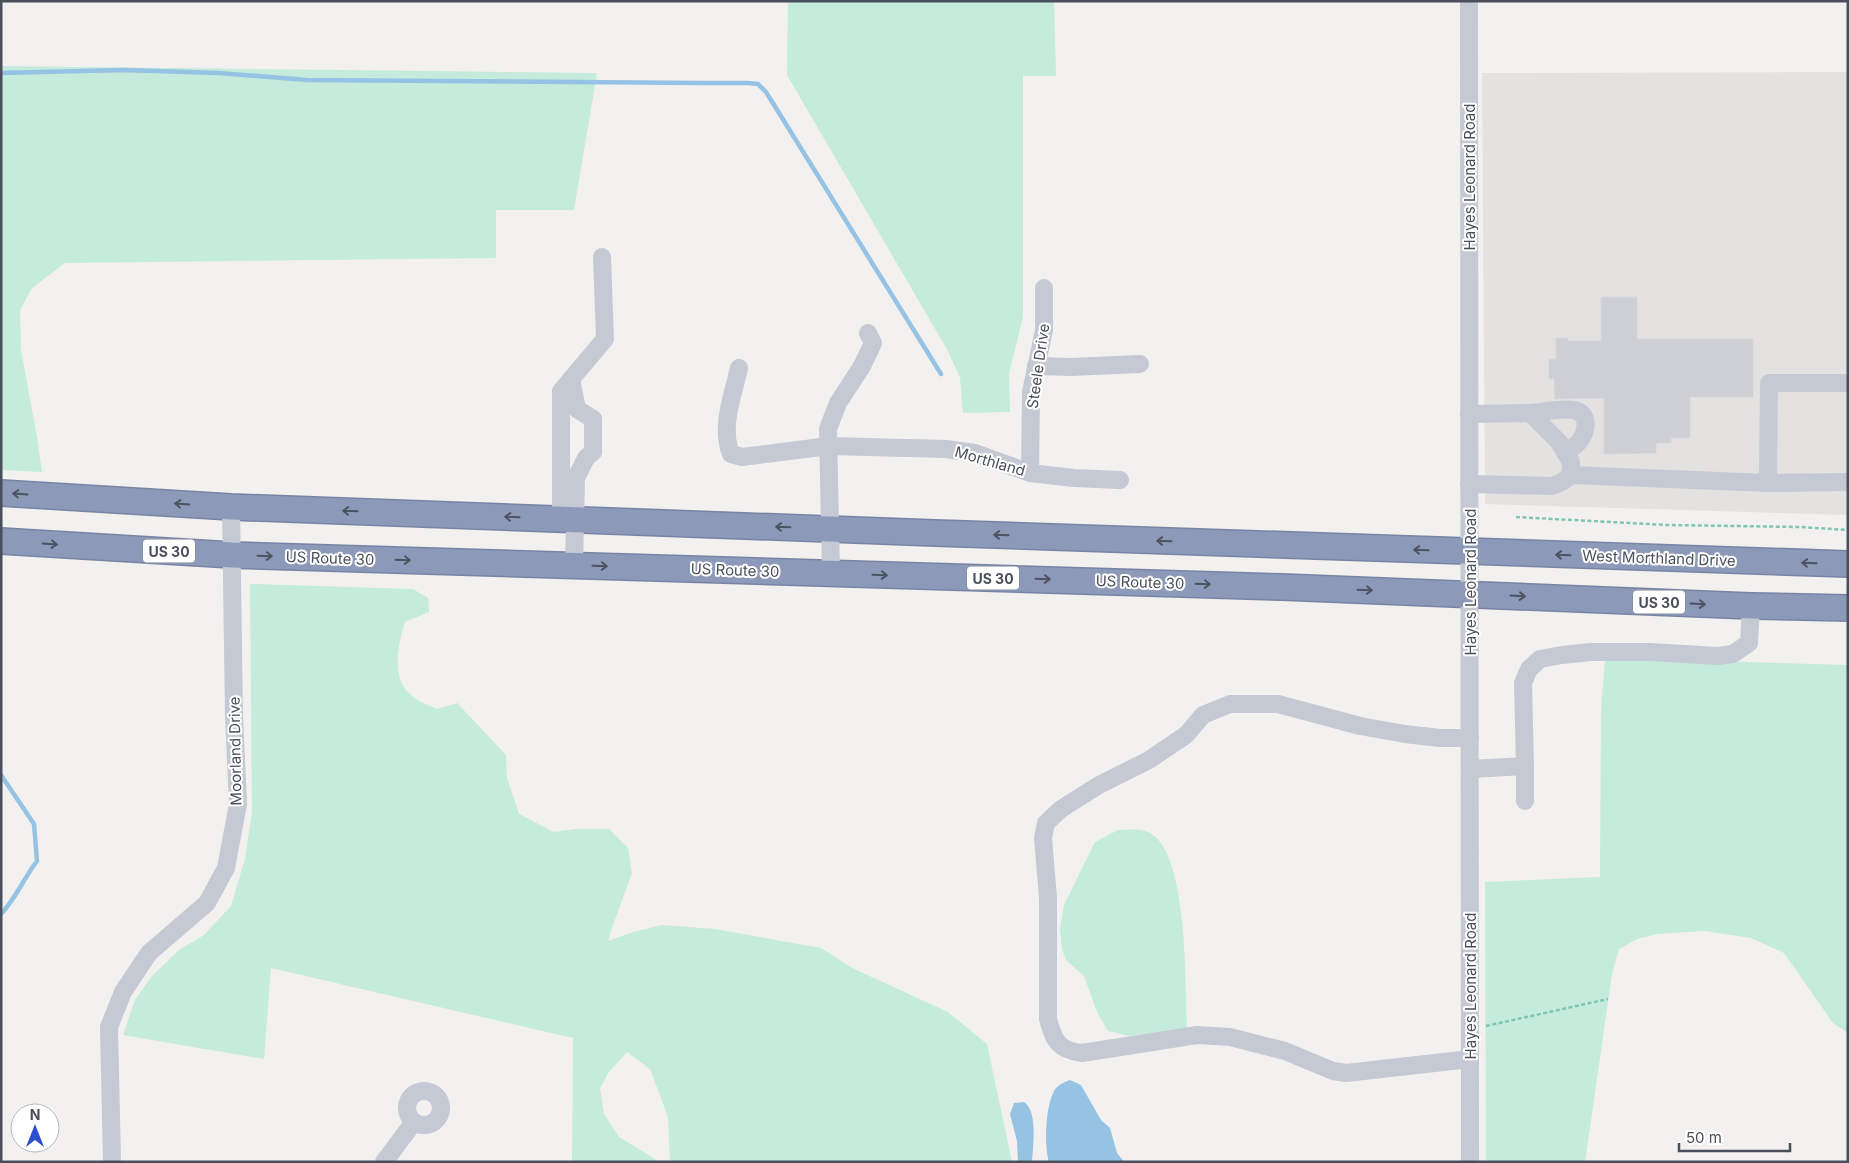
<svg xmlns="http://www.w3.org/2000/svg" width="1849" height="1163" font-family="Inter,sans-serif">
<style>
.education{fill:#e3e2e1}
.green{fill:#c4ebdb}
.water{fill:#96c2e3}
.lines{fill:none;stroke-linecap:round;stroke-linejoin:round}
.stream{stroke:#96c2e3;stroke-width:4.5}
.building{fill:#cecfd4;stroke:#d5d5db}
.highway-casing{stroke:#7984a5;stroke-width:28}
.path{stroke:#7fc5b2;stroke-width:2.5;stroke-dasharray:4 2.5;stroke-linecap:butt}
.minor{stroke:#c5c9d3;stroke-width:18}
.highway{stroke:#8d99b9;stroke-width:25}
.oneway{stroke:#4d5361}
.labels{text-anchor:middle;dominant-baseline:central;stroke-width:4;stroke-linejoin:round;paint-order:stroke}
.shield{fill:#fff;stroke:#80848d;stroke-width:1}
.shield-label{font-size:14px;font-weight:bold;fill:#4a4f5c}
.street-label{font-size:15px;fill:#4a4f5c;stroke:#fff}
</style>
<rect width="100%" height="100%" fill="#f2f1f0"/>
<polygon class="education" points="1848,72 1848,515 1485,504 1482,73"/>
<g class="green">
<polygon points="788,1 1054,1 1056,76 1023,76 1023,317 1009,374 1010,412 963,413 960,378 948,351 787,75"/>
<polygon points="1,66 597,73 574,210 496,210 496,258 65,263 32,288 20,310 21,350 37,437 42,472 1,470"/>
<path d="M250 584 413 589 428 598 429 612 405 622C398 645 390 678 412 696 419 702 429 705 437 709L457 703 506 755 507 778 519 814 554 832 576 829H609L628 848 632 873 613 925 608 941 630 933 661 925 715 929 821 948 852 968 948 1012 987 1044 1012 1162H670L668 1117 650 1069 627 1052 609 1072 600 1088 604 1114 619 1137 660 1162H572L573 1038 271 968 264 1059 123 1035 135 1000 151 977 179 950 204 935 231 906 245 859 252 812Z"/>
<polygon points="1605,658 1848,665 1848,1033 1833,1023 1784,953 1751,938 1704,931 1657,934 1637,939 1619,949 1612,974 1585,1162 1486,1162 1485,882 1600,877 1601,710"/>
<path d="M1118 830C1126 830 1140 828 1148 832 1189 849 1185 988 1187 1028L1129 1036 1108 1031 1097 1012 1084 976 1066 960 1062 949 1060 929 1064 905 1095 842Z"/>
</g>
<g class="water">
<path d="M1070 1080 1081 1085 1101 1120 1110 1128 1117 1153 1124 1162H1049C1044 1145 1045 1103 1056 1088 1060 1084 1065 1082 1070 1080Z"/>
<path d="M1024 1102C1038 1111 1033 1146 1032 1162H1018L1017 1141 1010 1114 1014 1103Z"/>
</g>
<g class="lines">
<g class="stream">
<polyline points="1,73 123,70 218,73 307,80 701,83 748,83 758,84 766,92 941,374"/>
<path d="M1 775 34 824 37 861C24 878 16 898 1 914"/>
</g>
</g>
<polygon class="building" points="1601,297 1637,297 1637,339 1753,339 1753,397 1690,397 1690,438 1671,438 1671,443 1656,443 1656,453 1604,454 1604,398 1555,399 1554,379 1549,379 1549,359 1556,359 1556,338 1568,338 1568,341 1601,341"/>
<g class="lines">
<defs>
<g id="highway">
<polyline points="1,493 231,507 935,533 1848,564"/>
<polyline points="1,541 232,555 1282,587 1751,606 1848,608"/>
</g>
</defs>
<use href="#highway" class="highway-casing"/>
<g class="path">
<polyline points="1516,517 1667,525 1800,527 1848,530"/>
<polyline points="1486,1026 1608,999"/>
</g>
<g class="minor">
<polyline points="1469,1 1470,1162"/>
<polyline points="1036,366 1071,367 1140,364"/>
<path d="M739 368C733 396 720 426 731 454L742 457 829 446 946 449 975 453 1030 473 1074 478 1120 480"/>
<polyline points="571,379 577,409 593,419 593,452 586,458 576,478 574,565"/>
<path d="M1530 413C1544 412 1560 408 1573 410 1591 412 1587 433 1578 443 1574 447 1569 449 1565 453"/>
<polyline points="1469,414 1530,413 1559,442 1571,462 1571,475 1562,482 1552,486 1469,484"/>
<polyline points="1030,473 1031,392 1044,330 1044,288"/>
<polyline points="1571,475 1768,483 1848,482"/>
<polyline points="1768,483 1769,383 1848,383"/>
<polyline points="561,519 561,391 605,339 602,257"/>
<polyline points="831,573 828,429 838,403 862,366 873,343 868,333"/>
<path d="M1470 738H1440L1405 734 1360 726 1278 704H1230L1203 715 1186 735 1149 760 1099 785 1061 809 1046 823 1043 838 1048 898V1019C1054 1042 1059 1050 1082 1053L1197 1035 1230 1037 1285 1051 1333 1071 1346 1073 1470 1059"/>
<polyline points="1470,769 1525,766 1523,683 1529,669 1540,659 1562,655 1591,652 1650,652 1718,656 1733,654 1749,643 1751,606"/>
<polyline points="1525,801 1525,766"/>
<circle cx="424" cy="1108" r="17"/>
<polyline points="112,1162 109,1027 123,992 149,953 207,903 226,868 238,804 234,716 231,507"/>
<polyline points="384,1162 414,1122"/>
</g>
<use href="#highway" class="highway"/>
</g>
<defs><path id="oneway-shaft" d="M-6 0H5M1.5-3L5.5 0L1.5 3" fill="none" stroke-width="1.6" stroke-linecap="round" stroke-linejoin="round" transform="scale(1.25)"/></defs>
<g class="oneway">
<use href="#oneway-shaft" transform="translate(20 494) rotate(-176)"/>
<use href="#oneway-shaft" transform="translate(182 504) rotate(-176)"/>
<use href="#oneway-shaft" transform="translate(350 511) rotate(-178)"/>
<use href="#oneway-shaft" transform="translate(512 517) rotate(-178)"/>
<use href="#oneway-shaft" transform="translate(783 527) rotate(-178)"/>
<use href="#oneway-shaft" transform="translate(1001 535) rotate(-178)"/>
<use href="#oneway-shaft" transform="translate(1164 541) rotate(-178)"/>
<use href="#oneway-shaft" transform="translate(50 544) rotate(4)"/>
<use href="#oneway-shaft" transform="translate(1421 550) rotate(-178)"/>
<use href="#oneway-shaft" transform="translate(1563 555) rotate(-178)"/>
<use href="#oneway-shaft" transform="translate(265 556) rotate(2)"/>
<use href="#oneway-shaft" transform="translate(403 560) rotate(2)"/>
<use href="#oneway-shaft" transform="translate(1809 563) rotate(-178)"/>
<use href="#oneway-shaft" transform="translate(600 566) rotate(2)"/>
<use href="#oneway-shaft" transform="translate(880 575) rotate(2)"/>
<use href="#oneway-shaft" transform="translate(1043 579) rotate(2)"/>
<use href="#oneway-shaft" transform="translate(1203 584) rotate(2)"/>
<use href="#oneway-shaft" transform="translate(1365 590) rotate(2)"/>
<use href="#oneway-shaft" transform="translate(1518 596) rotate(3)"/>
<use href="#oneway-shaft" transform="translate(1698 604) rotate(3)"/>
</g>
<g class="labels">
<g class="shield">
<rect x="143" y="539.5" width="52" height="23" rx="4"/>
<rect x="967" y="566.5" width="52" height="23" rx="4"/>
<rect x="1633" y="590.5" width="52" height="23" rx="4"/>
</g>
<g class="shield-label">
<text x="169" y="551">US 30</text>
<text x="993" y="578">US 30</text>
<text x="1659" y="602">US 30</text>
</g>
<g class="street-label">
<text transform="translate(1469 177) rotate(-90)">Hayes Leonard Road</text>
<text transform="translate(1038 366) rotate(-82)">Steele Drive</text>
<text transform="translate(990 461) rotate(16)">Morthland</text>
<text transform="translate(330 558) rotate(2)">US Route 30</text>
<text transform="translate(1659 558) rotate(2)">West Morthland Drive</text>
<text transform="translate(735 570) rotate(2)">US Route 30</text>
<text transform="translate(1140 582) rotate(2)">US Route 30</text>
<text transform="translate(1470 582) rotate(-90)">Hayes Leonard Road</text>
<text transform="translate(235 751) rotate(-91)">Moorland Drive</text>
<text transform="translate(1470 986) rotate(-90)">Hayes Leonard Road</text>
</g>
</g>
<rect width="1849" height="1163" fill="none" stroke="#4a4f5c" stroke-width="5"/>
<g transform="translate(35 1128)"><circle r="24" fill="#ffffff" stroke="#b7b9be"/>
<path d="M0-4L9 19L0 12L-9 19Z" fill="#2d50d0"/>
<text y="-8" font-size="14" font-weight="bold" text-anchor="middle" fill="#4a4f5c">N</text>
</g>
<path d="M1679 1143v8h111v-8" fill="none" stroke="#4a4f5c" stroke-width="2.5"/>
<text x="1686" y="1143" font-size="15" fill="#4a4f5c" stroke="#ffffff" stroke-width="4" paint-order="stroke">50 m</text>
</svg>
